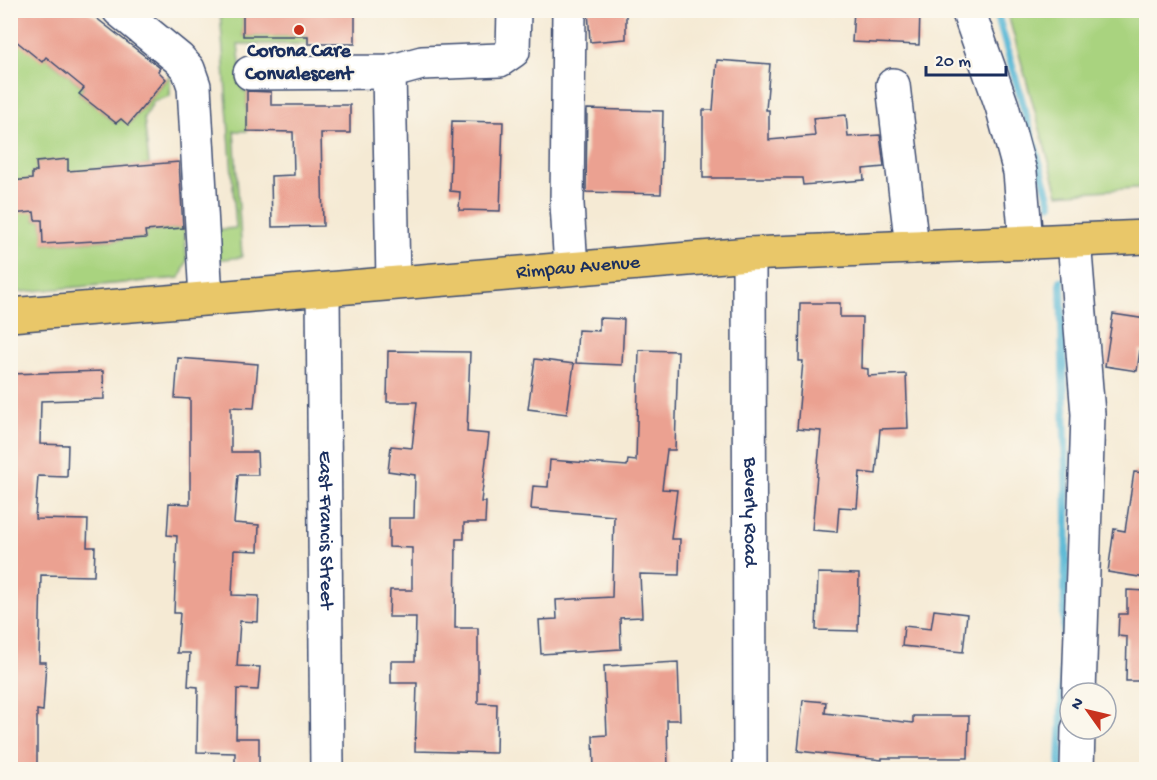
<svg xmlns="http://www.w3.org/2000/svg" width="1157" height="780" font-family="'Gochi Hand',sans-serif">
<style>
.green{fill:#a9d37f;stroke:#62816e;stroke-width:1.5}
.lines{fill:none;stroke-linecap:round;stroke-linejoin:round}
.stream{stroke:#56b7d5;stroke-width:8}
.building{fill:#eba191}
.minor-casing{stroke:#3c4b70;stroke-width:36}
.major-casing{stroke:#3c4b70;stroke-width:36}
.minor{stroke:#fff;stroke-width:33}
.major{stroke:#e9c769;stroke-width:33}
.poi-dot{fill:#c8321e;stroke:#fbf7ec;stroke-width:2}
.labels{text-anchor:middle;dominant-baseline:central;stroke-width:4.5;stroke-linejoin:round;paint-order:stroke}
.poi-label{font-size:20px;font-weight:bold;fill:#1b2f5e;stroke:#fbf7ec}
.street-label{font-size:20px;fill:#1b2f5e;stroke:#fbf7ec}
</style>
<rect width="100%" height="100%" fill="#fbf7ec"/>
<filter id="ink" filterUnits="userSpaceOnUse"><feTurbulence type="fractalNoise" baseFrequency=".0167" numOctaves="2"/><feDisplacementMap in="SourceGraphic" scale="12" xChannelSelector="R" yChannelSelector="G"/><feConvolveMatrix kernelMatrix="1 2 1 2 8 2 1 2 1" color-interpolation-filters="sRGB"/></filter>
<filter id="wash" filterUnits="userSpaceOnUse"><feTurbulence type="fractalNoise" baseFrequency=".008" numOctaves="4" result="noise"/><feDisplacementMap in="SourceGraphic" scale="24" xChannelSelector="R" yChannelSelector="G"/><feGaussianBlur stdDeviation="1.35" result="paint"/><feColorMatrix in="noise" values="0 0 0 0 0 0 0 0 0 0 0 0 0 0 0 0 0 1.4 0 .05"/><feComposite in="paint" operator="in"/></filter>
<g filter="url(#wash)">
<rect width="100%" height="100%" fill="#f5ead4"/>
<g class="green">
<polygon points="220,11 243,11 243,36 308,36 308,44 238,44 243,91 247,91 247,131 234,131 242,257 216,260 214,230 236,228"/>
<polygon points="1007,11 1146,11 1146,187 1058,194"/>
<polygon points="30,32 42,61 46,57 84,88 79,94 116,123 121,119 129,124 170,75 170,96 154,101 144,118 149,165 92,169 69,177 67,160 37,162 37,172 32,172 35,220 42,220 44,244 146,238 145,231 184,228 187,261 180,278 11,293 10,214 13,213 11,37 19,44"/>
</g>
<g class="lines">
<g class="stream">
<polyline points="996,10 1051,204"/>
<polyline points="1060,770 1067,518 1061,281"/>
</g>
</g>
<g id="blocks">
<g class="building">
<polygon points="10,10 86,10 160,68 158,71 166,79 128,125 121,119 116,123 79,94 84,88 46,57 42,62 10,36"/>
<polygon points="243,10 355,10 355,44 308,44 308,36 243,36"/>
<polygon points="588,10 626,10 626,39 590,42"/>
<polygon points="854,10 920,10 919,45 852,42"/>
<polygon points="717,60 770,64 766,110 769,110 769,140 815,136 813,118 846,115 848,137 880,135 884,167 863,169 864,180 803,185 802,178 703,178 703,110 713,110"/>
<polygon points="247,91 271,92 271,105 350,105 350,133 321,133 323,226 272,227 271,176 294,175 293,132 247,131"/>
<polygon points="587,109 663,111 661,194 586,192"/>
<polygon points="452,121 503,122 500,211 459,210 460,192 450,191"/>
<polygon points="68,159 68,171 179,162 183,228 145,231 146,238 43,244 42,220 35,220 34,212 10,214 10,181 32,179 32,172 37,172 36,162"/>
<polygon points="800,303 840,303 840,317 862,317 861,368 868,369 868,376 906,374 908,428 880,429 876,474 860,472 857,508 839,507 837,532 812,530 821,431 797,429 803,361 799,361"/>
<polygon points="1113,314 1146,319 1146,351 1140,350 1137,371 1105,366"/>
<polygon points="599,318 624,319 622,365 576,363 578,330 599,331"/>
<polygon points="639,350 678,351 675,450 667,450 662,489 677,490 671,539 680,539 679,575 640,574 642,617 620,618 621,649 541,654 539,620 557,619 556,600 612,597 614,516 531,509 533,486 548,487 550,460 627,466 628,460 636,461"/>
<polygon points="388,351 470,352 467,432 489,434 481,502 486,502 485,523 464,523 464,539 456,539 455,628 478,628 478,703 497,704 496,753 415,751 417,683 391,683 391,661 415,661 416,617 389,617 390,590 412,590 412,548 389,547 389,518 414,518 415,475 388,471 391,446 412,448 417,402 387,402"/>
<polygon points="178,358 258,364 254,408 231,407 231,452 257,452 258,475 238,475 234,523 259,525 258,551 234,550 232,595 259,596 258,622 240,621 237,666 260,667 258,690 237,689 236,738 259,738 259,765 235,765 235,753 197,752 198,687 188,686 190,653 177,653 180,613 174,613 177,536 167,535 169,503 190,504 190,399 175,398"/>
<polygon points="535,359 574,364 567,414 528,409"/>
<polygon points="103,371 104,399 41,401 40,444 68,445 67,477 38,476 35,519 88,520 87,547 95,547 94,576 41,575 39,662 46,662 43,711 37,710 37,770 10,770 10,374"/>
<polygon points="1134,472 1146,473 1146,578 1108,572 1114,529 1125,531"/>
<polygon points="818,573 859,574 858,631 816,630"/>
<polygon points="1127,590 1146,591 1146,681 1126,681 1127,637 1118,636 1119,614 1127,614"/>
<polygon points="934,610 967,614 963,652 902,646 904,626 931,629"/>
<polygon points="678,662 680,720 667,720 668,770 594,770 593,736 607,735 604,666"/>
<polygon points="803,700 826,702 825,713 913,723 913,716 969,716 968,758 882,758 882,760 798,751"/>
</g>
</g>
</g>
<g filter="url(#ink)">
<use href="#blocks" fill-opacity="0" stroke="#3c4b70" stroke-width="1.5"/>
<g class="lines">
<defs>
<g id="minor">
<polyline points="119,10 179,59 188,69 194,86 206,298"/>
<polyline points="569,10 567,204 571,268"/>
<polyline points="968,10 1002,106 1020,172 1026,242"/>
<polyline points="389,72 393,282"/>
<polyline points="250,73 389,72 422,63 500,60 513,51 514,10"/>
<polyline points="893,85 912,247"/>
<polyline points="1074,240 1088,414 1079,693"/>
<path id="s1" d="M749 254 750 770"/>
<path id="s2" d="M323 290 327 770"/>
<polyline points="1077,770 1078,729"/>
</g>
<g id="major">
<path id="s3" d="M10 315 749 254 1146 237"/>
</g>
</defs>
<use href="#minor" class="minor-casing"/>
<use href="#major" class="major-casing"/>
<use href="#minor" class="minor"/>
<use href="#major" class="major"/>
</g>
</g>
<circle class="poi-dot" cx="299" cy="30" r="6"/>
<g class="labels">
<g class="poi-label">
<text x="299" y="52">Corona Care<tspan x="299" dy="23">Convalescent</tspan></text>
</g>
<g class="street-label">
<text stroke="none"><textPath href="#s3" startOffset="570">Rimpau Avenue</textPath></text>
<text stroke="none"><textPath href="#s1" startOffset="258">Beverly Road</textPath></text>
<text stroke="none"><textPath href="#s2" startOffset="240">East Francis Street</textPath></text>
</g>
</g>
<rect width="1157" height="780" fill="none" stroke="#fbf7ec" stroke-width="36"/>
<g transform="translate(1088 711) rotate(304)"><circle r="28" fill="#fbf7ec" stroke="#a1a7b3" stroke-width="1.5"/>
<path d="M0-4.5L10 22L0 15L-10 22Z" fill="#c8321e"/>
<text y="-9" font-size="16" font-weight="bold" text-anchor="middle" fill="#1b2f5e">N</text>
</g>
<path d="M926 66v9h80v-9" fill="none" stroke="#1b2f5e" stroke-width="3"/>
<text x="935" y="66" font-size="18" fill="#1b2f5e" stroke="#fbf7ec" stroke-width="4.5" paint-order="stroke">20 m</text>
</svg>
